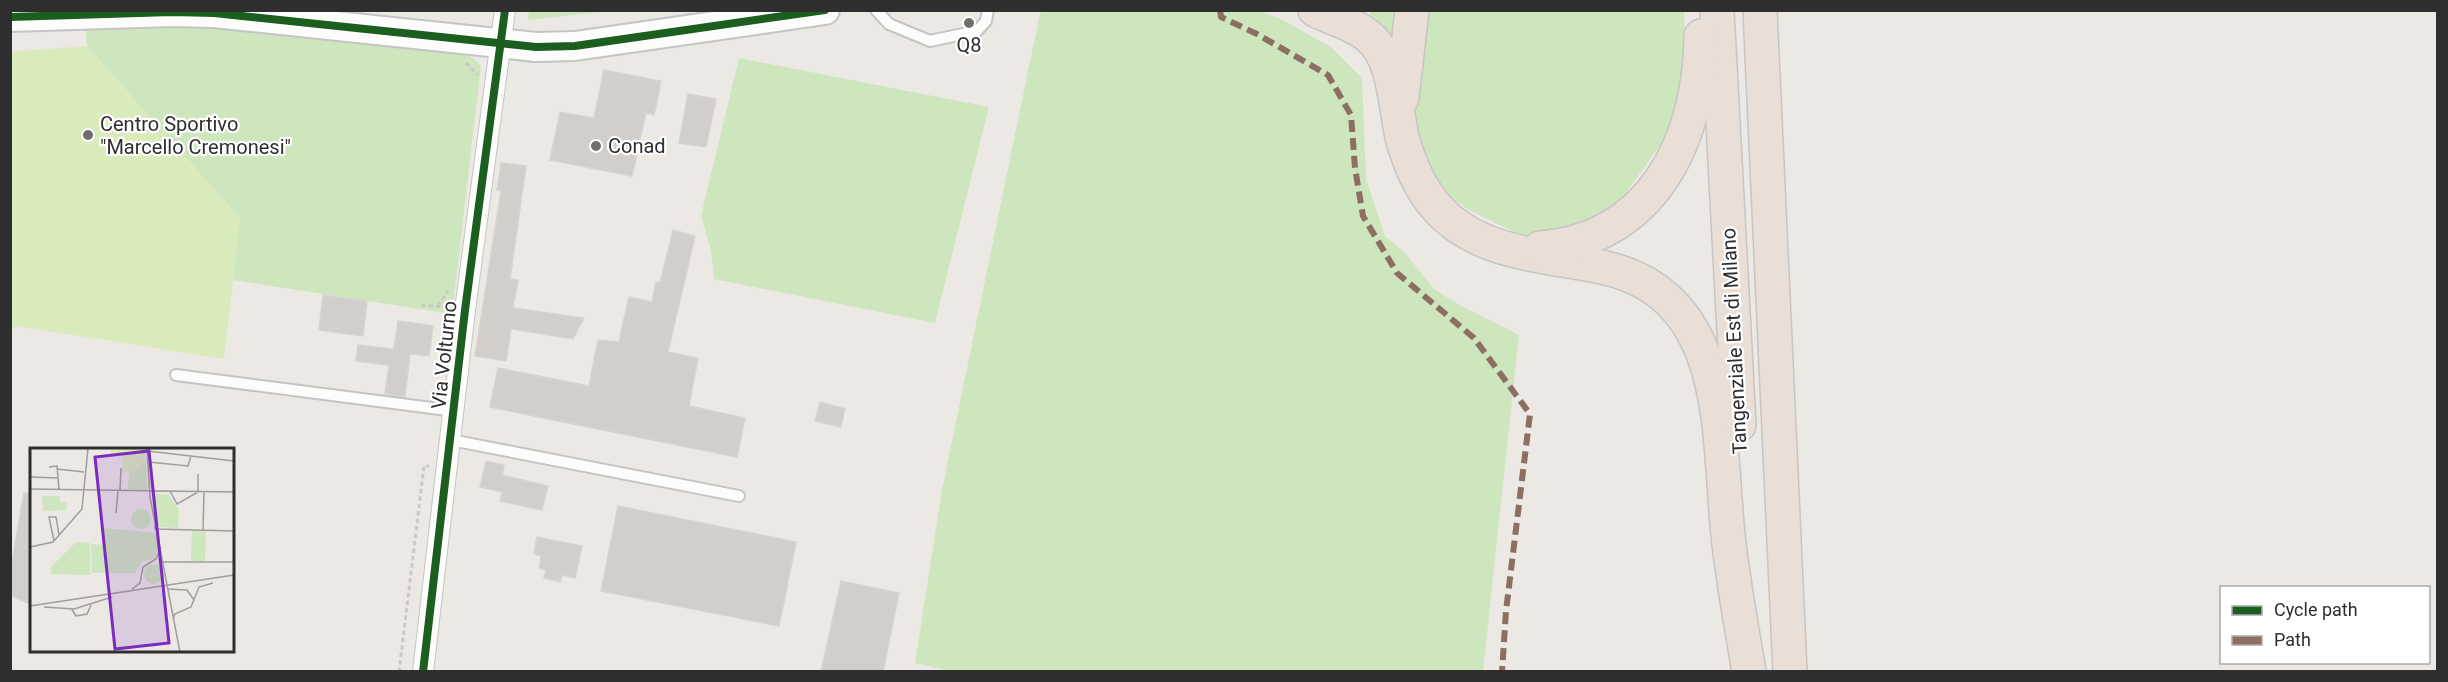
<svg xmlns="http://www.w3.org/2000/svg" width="2448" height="682" font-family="Roboto,sans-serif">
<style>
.green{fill:#cee6be}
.pitch{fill:#d9eabb}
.building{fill:#d1cecb;stroke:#d7d4d0;stroke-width:1.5}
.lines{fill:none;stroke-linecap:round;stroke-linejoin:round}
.lane-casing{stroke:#c5c4c5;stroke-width:14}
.street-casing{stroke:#c5c4c5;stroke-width:22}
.secondary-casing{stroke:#c5c4c5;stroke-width:32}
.highway-casing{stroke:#c6c5c4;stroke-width:36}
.path{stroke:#c9c9c8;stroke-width:3;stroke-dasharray:4.5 3;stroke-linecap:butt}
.lane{stroke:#fcfcfb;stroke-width:10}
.street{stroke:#fcfcfb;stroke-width:20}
.secondary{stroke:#fcfcfb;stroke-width:28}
.highway{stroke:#eadfd6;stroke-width:33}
.quiet{stroke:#8d6e63;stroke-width:6;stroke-dasharray:12 6;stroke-linecap:butt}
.cycleway-casing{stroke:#fff;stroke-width:11}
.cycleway{stroke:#1b5e20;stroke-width:8}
.poi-dot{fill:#706f6e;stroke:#fff;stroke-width:2}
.labels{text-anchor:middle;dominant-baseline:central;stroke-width:4.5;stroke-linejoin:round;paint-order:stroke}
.poi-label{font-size:20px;fill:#2e2e2e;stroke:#fff;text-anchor:start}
.street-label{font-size:20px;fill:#2e2e2e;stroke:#fff}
.inset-road{fill:none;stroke:#a09e9b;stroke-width:1.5}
.view{fill:#7b2cbf;fill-opacity:0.15;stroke:#7b2cbf;stroke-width:3}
.inset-edge{fill:none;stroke:#2e2e2e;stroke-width:3}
</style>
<rect width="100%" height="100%" fill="#ece8e4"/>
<g class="green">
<polygon points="1063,10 1259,11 1281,19 1331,47 1362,78 1366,179 1385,236 1406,254 1434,289 1459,305 1519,335 1483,671 953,672 915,663 942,490 1040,13"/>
<polygon points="529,11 529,10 610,11 528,20"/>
<polygon points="1371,11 1404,11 1397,44 1370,17"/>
<polygon points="1430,11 1684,11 1685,47 1681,111 1661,144 1608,218 1563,236 1524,237 1467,209 1443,191 1428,168 1417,131 1414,89 1421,28"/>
<polygon points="185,20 466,52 481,66 452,314 233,280 240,218 87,46 85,24"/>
<polygon points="739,58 989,107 935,323 714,279 711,251 701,216"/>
</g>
<polygon class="pitch" points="87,46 240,218 224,359 17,326 11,331 11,52"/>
<g class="building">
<polygon points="604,70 661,81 654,115 646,113 632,176 550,160 560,112 594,118"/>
<polygon points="688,94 716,99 706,147 679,143"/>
<polygon points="501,163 526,166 510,279 518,280 513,308 584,318 573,339 511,329 506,361 475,356 501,191 497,190"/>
<polygon points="673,230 695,236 668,352 698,358 689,406 745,418 737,457 490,407 498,368 589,386 598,340 619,342 629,297 652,302 656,282 660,283"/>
<polygon points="323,295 367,301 363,336 319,330"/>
<polygon points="398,321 433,326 429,356 410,354 405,397 385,394 389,365 356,361 358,345 394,349"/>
<polygon points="820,402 845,409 841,427 815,421"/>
<polygon points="486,461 504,465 502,475 548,486 542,510 500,501 502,492 480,487"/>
<polygon points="24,493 32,493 32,605 10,595 10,573"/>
<polygon points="618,506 796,542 779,626 601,591"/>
<polygon points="537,537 582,546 575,578 562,575 560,582 544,578 546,570 539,568 541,556 534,554"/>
<polygon points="841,581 899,593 883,672 821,672"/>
</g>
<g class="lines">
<defs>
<g id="lane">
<polyline points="876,10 889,24 930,41 977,31 986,21 988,10"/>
<polyline points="176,375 455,411"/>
<polyline points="451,440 739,496"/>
</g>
<polyline id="street" points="423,672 465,310 505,10"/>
<polyline id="secondary" points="10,17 172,12 214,13 536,47 575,46 825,10"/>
<g id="highway">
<path d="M1315 10C1332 18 1354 24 1368 36 1395 57 1395 106 1402 137 1409 163 1420 189 1438 209 1481 256 1548 255 1606 268 1727 297 1718 426 1727 524 1731 573 1741 622 1749 672"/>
<polyline points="1717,10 1739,425"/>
<polyline points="1760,10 1790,672"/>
<polyline points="1402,98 1412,10"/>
<path d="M1540 248C1653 239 1700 140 1701 36"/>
</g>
</defs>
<use href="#lane" class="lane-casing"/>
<use href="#street" class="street-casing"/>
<use href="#secondary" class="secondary-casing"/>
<use href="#highway" class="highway-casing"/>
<g class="path">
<polyline points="466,63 478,75"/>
<polyline points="421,305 446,307"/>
<polyline points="438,306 448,291"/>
<polyline points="399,672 424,466 429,466"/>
</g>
<use href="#lane" class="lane"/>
<use href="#street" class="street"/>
<use href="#secondary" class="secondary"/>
<use href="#highway" class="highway"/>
<polyline class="quiet" points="1220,10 1221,17 1257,34 1328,75 1351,115 1355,168 1363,216 1397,273 1474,338 1530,414 1506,611 1502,672"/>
<defs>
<g id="cycleway">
<polyline points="10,17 172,12 214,13 536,47 575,46 825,10"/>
<polyline points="423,672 465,310 505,10"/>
</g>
</defs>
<use href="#cycleway" class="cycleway-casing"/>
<use href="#cycleway" class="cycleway"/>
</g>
<g class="poi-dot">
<circle cx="969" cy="23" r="6"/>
<circle cx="88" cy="135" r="6"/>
<circle cx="596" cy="146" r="6"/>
</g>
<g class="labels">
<g class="poi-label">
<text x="969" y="45" text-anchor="middle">Q8</text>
<text x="100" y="124">Centro Sportivo<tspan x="100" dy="23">"Marcello Cremonesi"</tspan></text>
<text x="608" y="146">Conad</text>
</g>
<g class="street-label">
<text transform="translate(1734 341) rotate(-93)">Tangenziale Est di Milano</text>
<text transform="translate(444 355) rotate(-84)">Via Volturno</text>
</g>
</g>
<g transform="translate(30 448)">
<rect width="204" height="204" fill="#ece8e4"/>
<path d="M116 11 117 42 98 41 99 24H104ZM121 45 139 47 149 62 148 80 129 79ZM12 48H30V54H37L36 62 13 63ZM101 71a10 10 0 1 1 20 0a10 10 0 1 1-20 0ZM74 80 126 85 129 97 124 111 112 114 105 125H62L61 96 72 97ZM162 82H176L175 113H161ZM46 94 60 95V127L21 126V119ZM114 126a10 10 0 1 1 20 0a10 10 0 1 1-20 0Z" fill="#cee6be"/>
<path d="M81 0H114L116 11 104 24H92L93 7 81 6Z" fill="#d9eabb"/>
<path class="inset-road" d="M117 0 120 49 150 204M117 3 204 13M119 14 158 18 161 8M19 19 27 18 29 41M27 21 54 24M0 29 28 30M0 41 204 44M90 42 91 20M140 43 147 56 168 44V26M86 65 88 42M125 72V81L204 83M173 82 174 44M24 93 19 69H26L29 87M0 99 23 94 52 61 58 0M133 114H204M102 141 110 135 113 119 126 111 131 99M137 141 157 142 164 152M0 158 204 127M14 159 44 161 82 149M41 160 46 168 57 166 61 157M143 171 145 166 161 159 169 139 183 135"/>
<path class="view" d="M119 3 139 195 85 201 65 9Z"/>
<rect width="204" height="204" class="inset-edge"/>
</g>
<rect width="2448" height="682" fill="none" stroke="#2e2e2e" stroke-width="24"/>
<rect x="2220" y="586" width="210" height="78" fill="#ffffff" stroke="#ababab" stroke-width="1.5"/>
<rect x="2232" y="606" width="30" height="9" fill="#1b5e20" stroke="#ababab" stroke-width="1.5"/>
<text x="2274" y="616" font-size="18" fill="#2e2e2e">Cycle path</text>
<rect x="2232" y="636" width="30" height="9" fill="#8d6e63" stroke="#ababab" stroke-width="1.5"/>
<text x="2274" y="646" font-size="18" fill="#2e2e2e">Path</text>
</svg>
